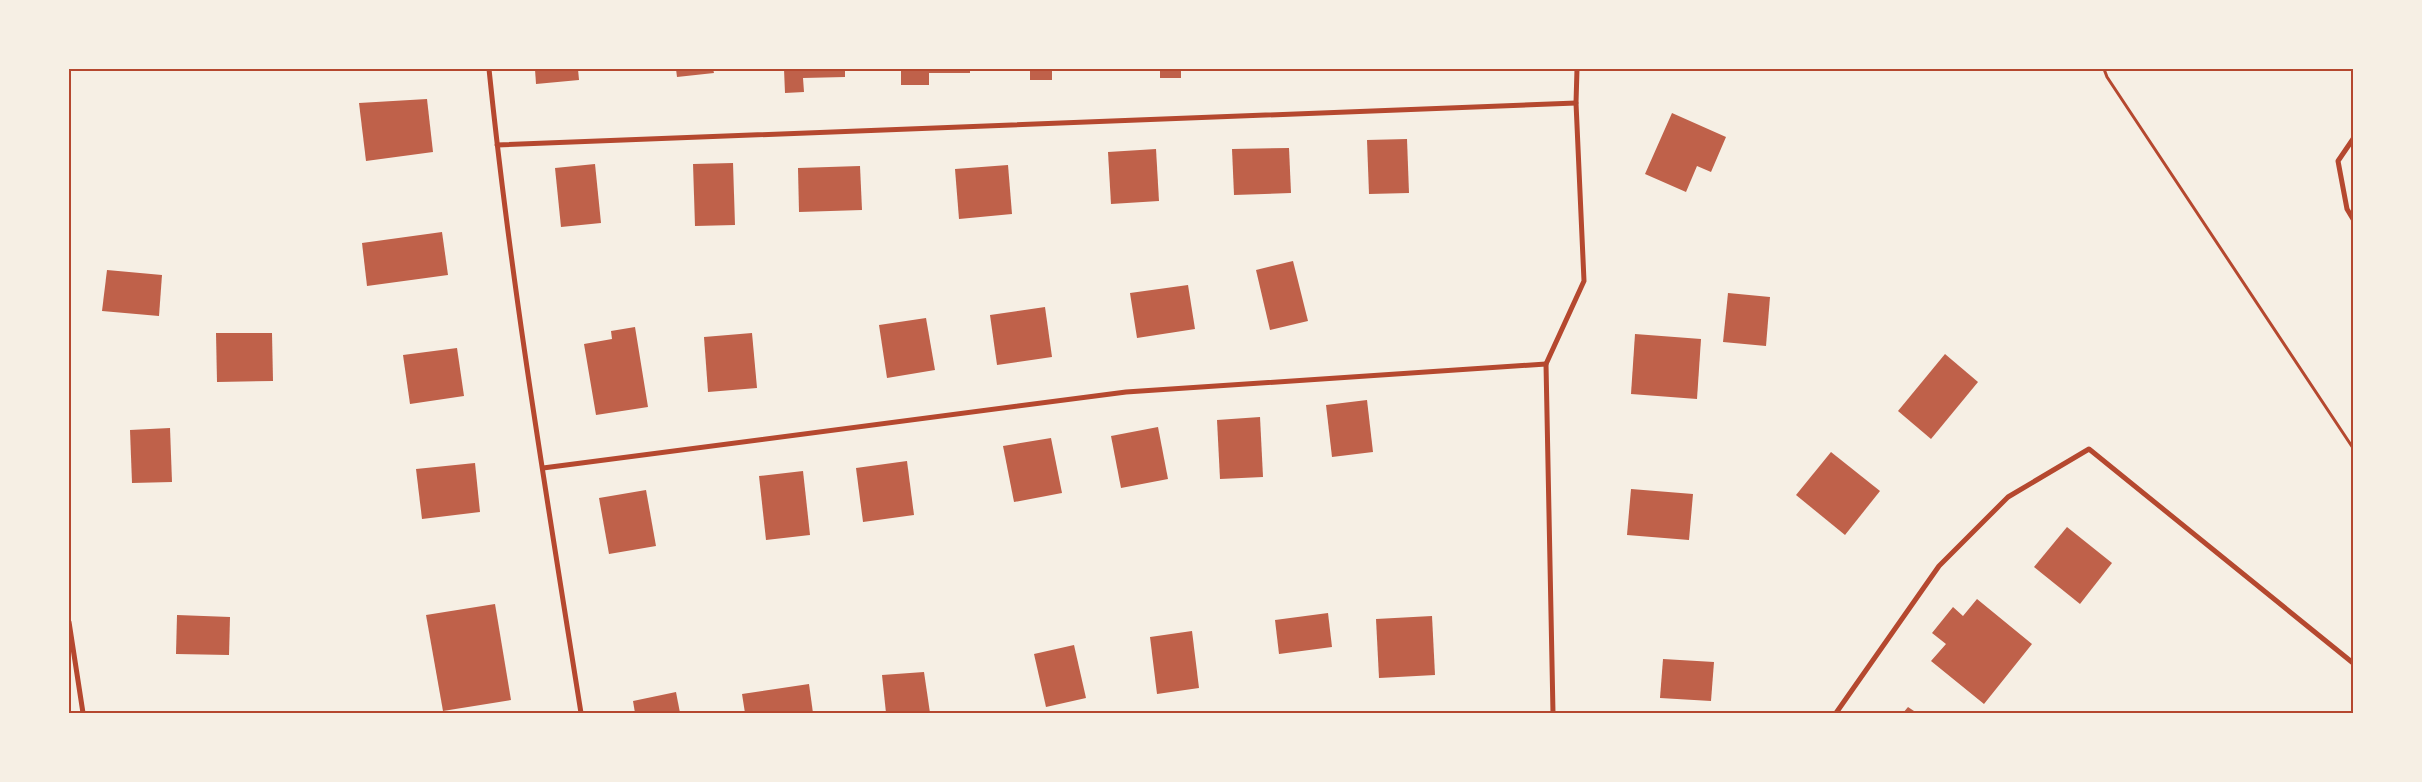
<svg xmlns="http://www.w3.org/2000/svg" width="2422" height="782" font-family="'Golos Text',sans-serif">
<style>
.building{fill:#bf614a}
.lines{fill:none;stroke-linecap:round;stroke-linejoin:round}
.path{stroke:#b5482f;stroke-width:3}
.minor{stroke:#b5482f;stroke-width:5}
.neatline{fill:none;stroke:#b5482f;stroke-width:2}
</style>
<rect width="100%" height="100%" fill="#f6efe4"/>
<g class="building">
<polygon points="535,69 578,69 579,80 536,84"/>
<polygon points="676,69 713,69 714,73 677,77"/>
<polygon points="784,69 845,69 845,77 803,78 804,92 785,93"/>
<polygon points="901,69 970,69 970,73 929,73 929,85 901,85"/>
<polygon points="1030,69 1089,69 1089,71 1052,71 1052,80 1030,80"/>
<rect x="1160" y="69" width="21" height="9"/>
<polygon points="427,99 433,152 366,161 359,103"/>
<polygon points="1672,113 1726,137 1711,172 1697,166 1686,192 1645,174"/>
<polygon points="1407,139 1409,193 1369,194 1367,140"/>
<polygon points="1289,148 1291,193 1234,195 1232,149"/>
<polygon points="1156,149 1159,201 1111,204 1108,152"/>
<polygon points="733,163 735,225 695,226 693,164"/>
<polygon points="595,164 601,223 561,227 555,168"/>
<polygon points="1008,165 1012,214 959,219 955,169"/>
<polygon points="860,166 862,210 799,212 798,168"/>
<polygon points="442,232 448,275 367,286 362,243"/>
<polygon points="1293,261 1308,321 1270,330 1256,270"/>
<polygon points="107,270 162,275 159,316 102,311"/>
<polygon points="1188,285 1195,329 1137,338 1130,293"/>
<polygon points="1728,293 1770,297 1766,346 1723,342"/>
<polygon points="1045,307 1052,357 997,365 990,315"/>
<polygon points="926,318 935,370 887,378 879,325"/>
<polygon points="635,327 648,407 596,415 584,344 612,339 611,331"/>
<polygon points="216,333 272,333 273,381 217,382"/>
<polygon points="752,333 757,388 708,392 704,337"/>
<polygon points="1635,334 1701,339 1697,399 1631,394"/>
<polygon points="457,348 464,396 410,404 403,355"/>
<polygon points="1945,354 1978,382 1931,439 1898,411"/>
<polygon points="1367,400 1373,452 1332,457 1326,405"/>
<polygon points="1260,417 1263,477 1220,479 1217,420"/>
<polygon points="1158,427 1168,479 1121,488 1111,436"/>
<polygon points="170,428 172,482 132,483 130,430"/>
<polygon points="1051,438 1062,493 1014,502 1003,446"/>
<polygon points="1831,452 1880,491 1845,535 1796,495"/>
<polygon points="907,461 914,515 863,522 856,468"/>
<polygon points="475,463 480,512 422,519 416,469"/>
<polygon points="803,471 810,535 766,540 759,476"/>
<polygon points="1631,489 1693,494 1689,540 1627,535"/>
<polygon points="646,490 656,546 609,554 599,498"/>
<polygon points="2067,527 2112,563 2080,604 2034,567"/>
<polygon points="1977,599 2032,644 1984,704 1931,661 1946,644 1932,633 1953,607 1963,616"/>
<polygon points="495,604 511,700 443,711 426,615"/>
<polygon points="1328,613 1332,647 1279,654 1275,620"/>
<polygon points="177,615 230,617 229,655 176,654"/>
<polygon points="1432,616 1435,675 1379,678 1376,619"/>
<polygon points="1192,631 1199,688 1157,694 1150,637"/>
<polygon points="1074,645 1086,698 1046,707 1034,654"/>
<polygon points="1663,659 1714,662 1711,701 1660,698"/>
<polygon points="924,672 930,713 886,713 882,675"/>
<polygon points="809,684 813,713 745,713 742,694"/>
<polygon points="676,692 680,713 635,713 633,701"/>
<polygon points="1908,707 1917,713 1903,713"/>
</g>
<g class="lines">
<polyline class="path" points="2104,69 2107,77 2353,448"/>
<g class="minor">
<path d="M489 69C511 284 547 499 581 713"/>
<polyline points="2353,139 2338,161 2347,209 2353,219"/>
<polyline points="497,145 1576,103"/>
<polyline points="543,468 1126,392 1546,364"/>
<polyline points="69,622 83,713"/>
<polyline points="1553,713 1546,364 1584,281 1576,103 1577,69"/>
<polyline points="1836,713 1939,566 2008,497 2089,449 2353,663"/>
</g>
</g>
<rect width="2422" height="782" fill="none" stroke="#f6efe4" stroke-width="140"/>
<rect x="70" y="70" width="2282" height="642" class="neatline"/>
</svg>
